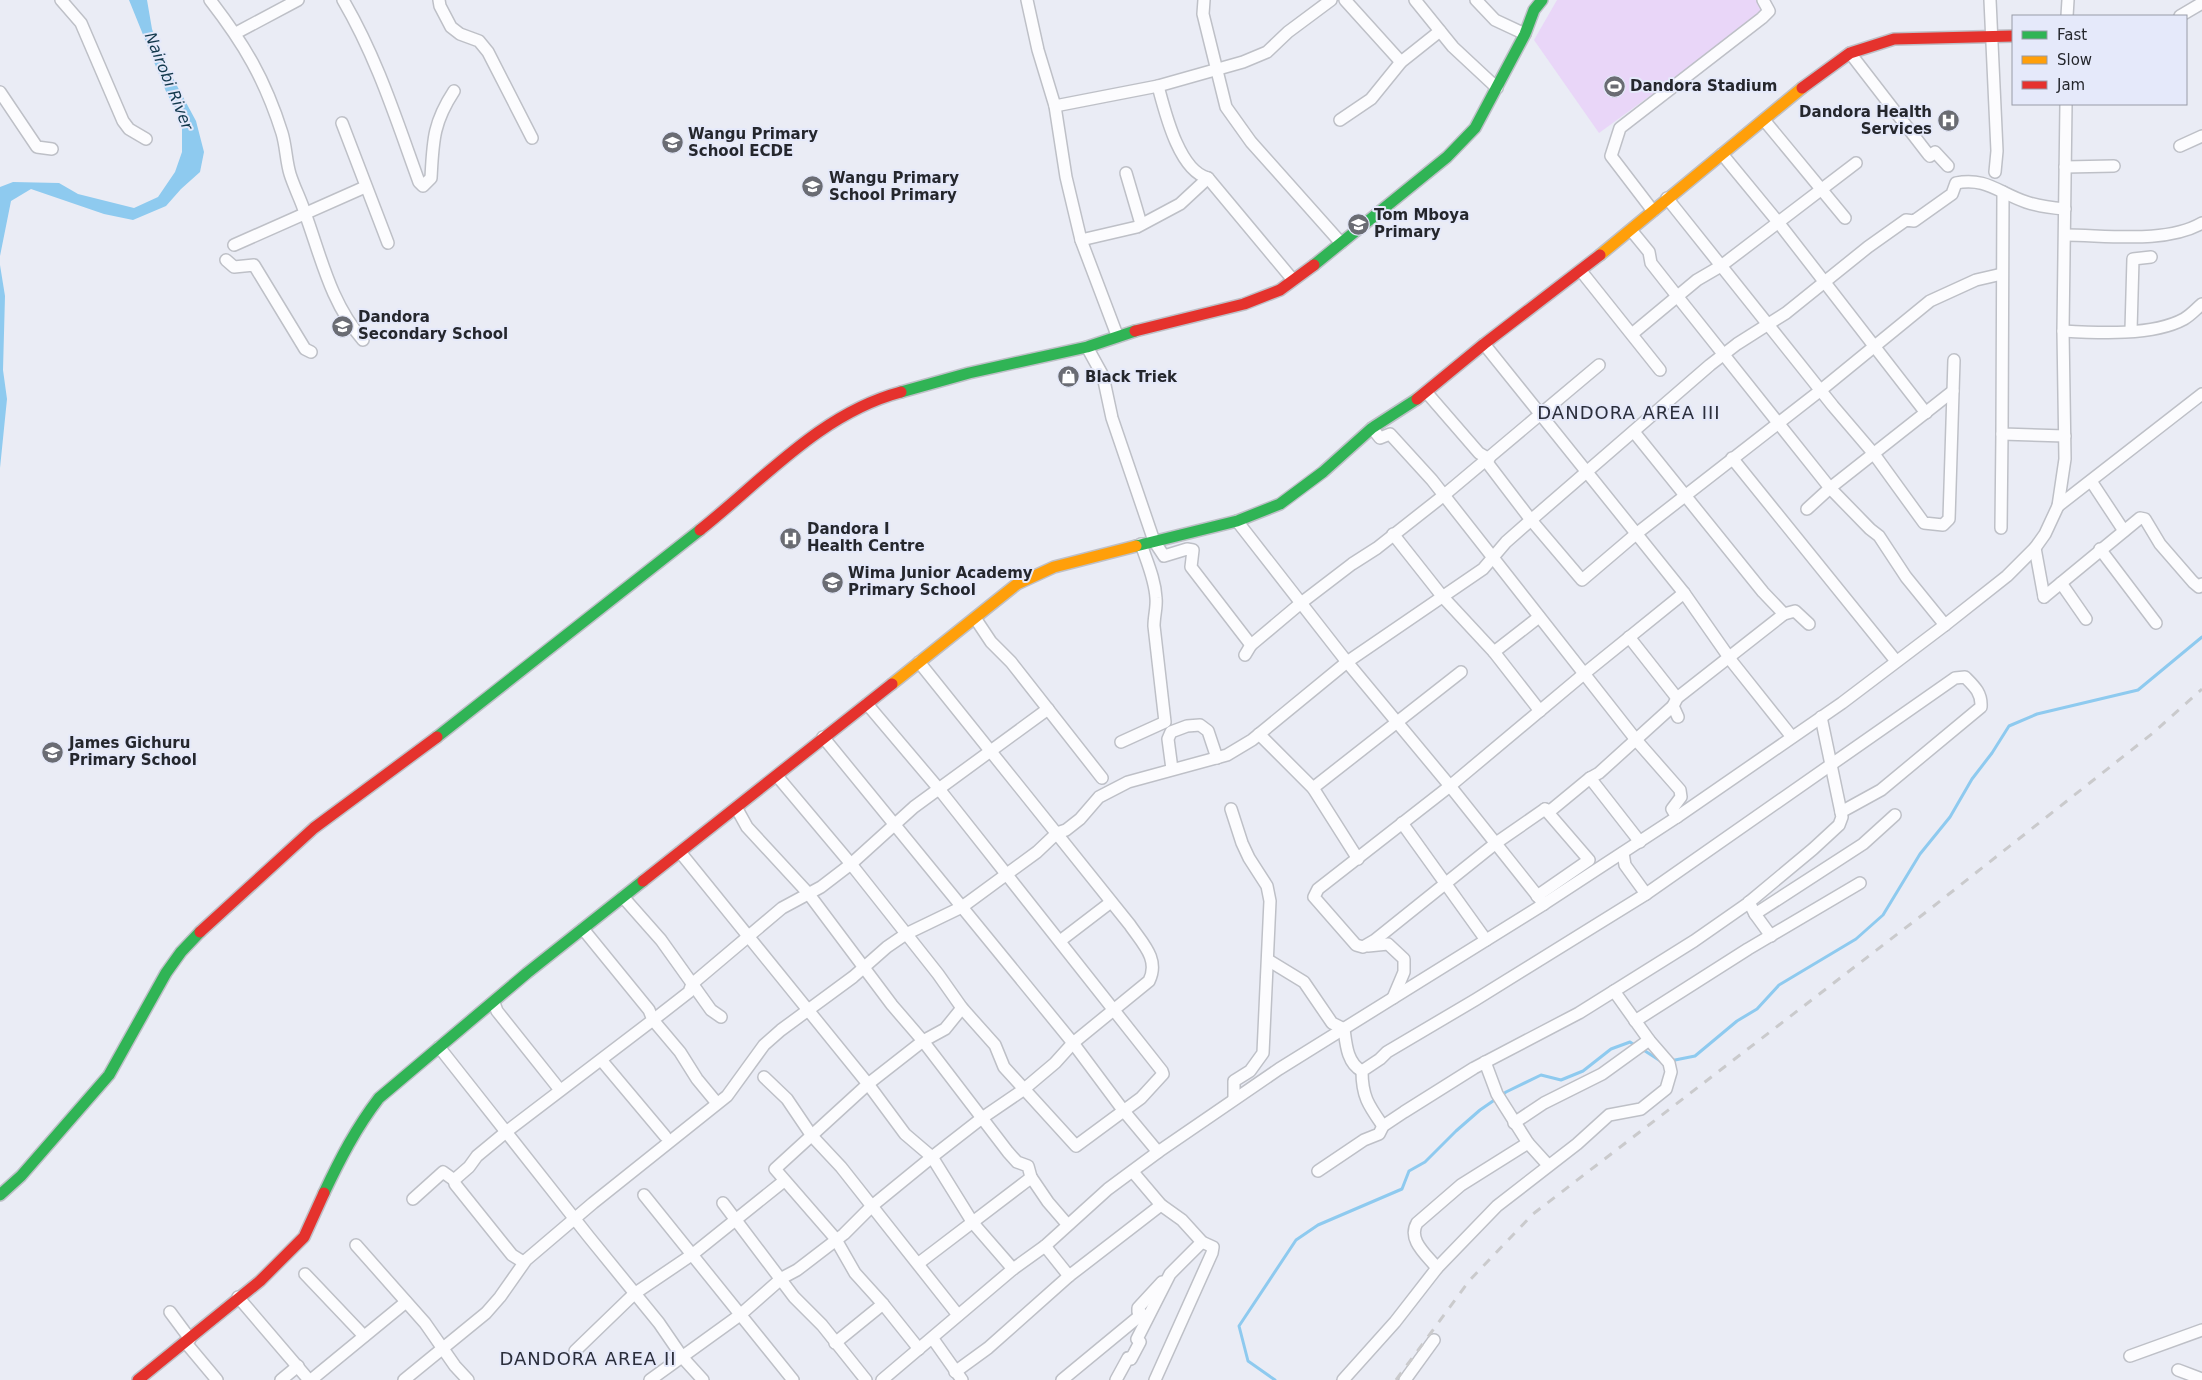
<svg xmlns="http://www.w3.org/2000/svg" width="2202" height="1380" font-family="'DejaVu Sans',sans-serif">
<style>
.green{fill:#e9d6f8}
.water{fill:#8ecaef}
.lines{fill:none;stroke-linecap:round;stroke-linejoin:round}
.stream{stroke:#8ecaef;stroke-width:3}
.street-casing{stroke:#bec0c7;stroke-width:14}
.fast-casing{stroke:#bec0c7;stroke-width:14}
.slow-casing{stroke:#bec0c7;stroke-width:14}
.jam-casing{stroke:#bec0c7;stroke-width:14}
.street{stroke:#fcfcfe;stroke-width:11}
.fast{stroke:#30b455;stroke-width:11}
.slow{stroke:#ff9f0a;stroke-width:11}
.jam{stroke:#e5322d;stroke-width:11}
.rail{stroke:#cacacc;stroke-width:3;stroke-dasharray:9 9;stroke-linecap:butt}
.labels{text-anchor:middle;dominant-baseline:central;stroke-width:4;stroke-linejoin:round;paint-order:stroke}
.poi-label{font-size:15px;font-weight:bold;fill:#25272d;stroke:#e5e9fa;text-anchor:start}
.water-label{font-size:16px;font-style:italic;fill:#12384c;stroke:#e5e9fa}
.quarter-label{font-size:18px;letter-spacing:1px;fill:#2b2e3b;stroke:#e5e9fa}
</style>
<rect width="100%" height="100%" fill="#eaecf5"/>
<polygon class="green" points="1557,0 1756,0 1765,12 1599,133 1534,40"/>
<g class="water">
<polygon points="129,0 147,0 152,29 162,58 196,121 204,152 200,172 181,189 166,206 133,220 104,214 31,189 11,201 0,256 0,187 13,182 59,183 78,194 134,208 158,197 175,172 182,152 182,119 167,94"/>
<polygon points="0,265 5,296 3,370 7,399 0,468"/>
</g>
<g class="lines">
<g class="stream">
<polyline points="1642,1049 1662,1062"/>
<polyline points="1670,1061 1695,1056 1737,1021 1757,1009 1779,985 1856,939 1883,915 1920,854 1950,817 1972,779 1992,753 2009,726 2037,714 2138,690 2202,637"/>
<polyline points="1275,1380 1248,1361 1239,1326 1296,1240 1318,1225 1402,1189 1409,1171 1425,1162 1456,1131 1480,1110 1506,1092 1541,1075 1561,1080 1583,1071 1611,1049 1630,1042 1636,1046"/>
</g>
<defs>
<g id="street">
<polyline points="61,0 81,23 123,121 129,129 146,139"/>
<path d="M210 0C244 44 265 79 282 133 286 146 286 161 290 174 294 187 301 200 305 213 321 257 331 304 363 340"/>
<path d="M343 0C377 58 396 119 419 182L423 186 431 178C433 141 433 123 454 91"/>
<polyline points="439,0 440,6 451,27 460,34 479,41 488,52 532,138"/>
<polyline points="1027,0 1038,50 1055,106 1066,177 1081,240 1117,335"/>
<polyline points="1204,0 1203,14 1226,107 1251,142 1341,243"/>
<polyline points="1345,0 1401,62"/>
<polyline points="1415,0 1453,47 1497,88"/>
<polyline points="1476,0 1495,20 1525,34"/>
<polyline points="1990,0 1997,151 1995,172"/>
<polyline points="2067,16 2068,0"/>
<polyline points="2180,16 2202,3"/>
<polyline points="236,33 298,0"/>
<polyline points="1850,53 1928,154 1930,156 1935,152 1948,166"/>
<path d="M1158 86C1165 112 1179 171 1208 178L1293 280"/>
<polyline points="0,92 37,147 52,149"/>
<polyline points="1055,106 1158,86 1243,62 1267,52 1288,32 1331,0"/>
<polyline points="1340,120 1371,99 1401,62 1440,31"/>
<polyline points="1764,120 1845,218"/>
<polyline points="342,123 388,243"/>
<polyline points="2180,146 2202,136"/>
<polyline points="1722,154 1778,222 1926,413"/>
<polyline points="2065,167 2114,166"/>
<polyline points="1126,173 1141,224"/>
<polyline points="2003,192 2002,434 2065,436"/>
<polyline points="1667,198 1833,406 1874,454 1924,523 1943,525 1949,519 1954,360"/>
<polyline points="1653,211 1611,156 1620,128 1762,18 1769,11 1763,0"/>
<polyline points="1631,230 1649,252 1651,263 1677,296 1830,488 1870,529 1879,536 1906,577 1945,625"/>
<path d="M2065 235C2106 235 2166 244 2202 223"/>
<polyline points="1081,240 1137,227 1180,204 1208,178"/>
<polyline points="234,245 365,187"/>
<polyline points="226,260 234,267 254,265 305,349 311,352"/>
<polyline points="1581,271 1660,370"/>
<polyline points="2131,330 2133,259 2151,257"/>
<path d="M2063 331C2098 333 2153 336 2184 319 2191 315 2196 309 2202 304"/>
<polyline points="1632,334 1697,280 1721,266 1856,163"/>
<polyline points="1484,344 1684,593 1733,663 1792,737"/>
<polyline points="1087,347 1103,376 1112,418 1154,541 1164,556 1187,549 1193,550 1191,567 1251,645"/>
<polyline points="1427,393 1479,453 1489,459"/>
<polyline points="1372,428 1380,438 1390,434 1432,480 1637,741 1680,790 1681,797 1672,809 1677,817"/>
<polyline points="1634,432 1763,592 1784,614"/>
<polyline points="1732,458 1896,661"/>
<polyline points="1486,461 1531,520 1582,580 1636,534 1821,390 1930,301 1976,280 2002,274"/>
<polyline points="2091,481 2124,531"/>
<polyline points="2058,506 2202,394"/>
<polyline points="1807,509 1830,488 1953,391"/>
<polyline points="1237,521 1347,662 1450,786 1544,904"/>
<polyline points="2001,528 2002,434"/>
<polyline points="1393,534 1442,596 1494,652"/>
<polyline points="2035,548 2044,597"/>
<polyline points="2100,549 2156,623"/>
<polyline points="2061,583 2086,619"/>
<polyline points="2044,597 2140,518 2145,519 2160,544 2193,582 2199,587 2202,584"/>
<polyline points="1539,617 1494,652 1540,711"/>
<polyline points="975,618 991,642 1011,662 1102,778"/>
<polyline points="1629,637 1677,698"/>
<polyline points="1245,655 1251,645 1301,603 1352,564 1377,548 1443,496 1599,365"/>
<polyline points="1673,706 1599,773 1590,778 1550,811 1545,809 1496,843 1375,940 1363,947 1356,945 1314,897 1318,889 1450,786 1585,673 1684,593"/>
<polyline points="1678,717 1673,706 1677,698 1784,614 1795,611 1809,624"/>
<polyline points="1259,734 1313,788 1358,859"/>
<polyline points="823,737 1073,1043 1123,1110 1158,1152"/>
<path d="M1121 742 1165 722 1154 626C1154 616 1157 607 1156 598 1155 579 1147 562 1141 544"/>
<polyline points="1172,769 1168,739 1171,732 1187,726 1200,725 1208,731 1217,758"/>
<polyline points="777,776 851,864 938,974 962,1008 995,1045 1004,1067 1076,1146 1141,1098 1163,1074 1162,1071 939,789 867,704"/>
<polyline points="1590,778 1640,842"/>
<polyline points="1313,788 1461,672"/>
<polyline points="737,809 747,827 808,893 892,1005 923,1041 1008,1152 1017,1162 1028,1166 1031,1177 1028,1180 919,1263"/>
<polyline points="1231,809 1242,843 1249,858 1267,886 1270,901 1263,1053 1250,1071 1234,1081 1234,1099"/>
<polyline points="1402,823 1486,940"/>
<polyline points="680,852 868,1084 905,1134 932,1157 973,1223 1013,1269"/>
<polyline points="1623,853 1625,865 1646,894"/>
<polyline points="1537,896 1589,860 1545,809"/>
<polyline points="623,897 661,940 711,1010 721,1017"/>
<polyline points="1749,902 1755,914 1863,844 1895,815"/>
<polyline points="1755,914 1771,936"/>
<polyline points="1060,941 1111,902"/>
<polyline points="1368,946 1388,944 1404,959 1404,972 1393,998"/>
<path d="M1268 960 1304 982 1332 1023 1344 1029C1346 1044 1347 1063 1362 1071"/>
<polyline points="494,1003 497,1011 560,1090"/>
<polyline points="1635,1021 1748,949 1860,883"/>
<polyline points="439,1047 589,1237 659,1323 683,1358 703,1380"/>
<polyline points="602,1061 665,1136"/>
<polyline points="764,1077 787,1099 812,1136 841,1167 958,1315"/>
<polyline points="716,1102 697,1079 680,1052 653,1020 689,992 692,984 782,908 821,887 851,864 914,807 1048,709"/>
<polyline points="1514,1123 1544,1103 1602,1074 1649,1040"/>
<path d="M1383 1126C1369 1106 1362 1097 1362 1071L1380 1059 1387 1052 1475 1000 1646 894 1955 678 1965 677C1974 686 1982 693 1981 707L1881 790 1841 812"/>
<polyline points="1528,1143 1548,1165"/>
<polyline points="1318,1171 1364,1140 1379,1134 1383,1126 1404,1112 1474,1068 1579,1013 1694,941 1747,904 1813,849 1839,825 1842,817 1821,717"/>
<polyline points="1133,1172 1161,1205 1182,1220 1202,1242 1213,1247 1212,1253 1155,1380"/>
<polyline points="1031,1177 1048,1202 1067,1224"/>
<polyline points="454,1180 455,1184 512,1255 520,1260"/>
<polyline points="644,1195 793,1380"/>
<polyline points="413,1199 443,1172 454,1180 469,1167 477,1156 506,1132 653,1020 649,1010 583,929"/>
<polyline points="723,1203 794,1297 822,1325 866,1380"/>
<polyline points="356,1245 425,1323 455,1366 468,1380"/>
<polyline points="1045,1246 1069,1276"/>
<path d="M1437 1268C1427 1255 1407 1240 1417 1223L1461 1185 1528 1143 1497 1094 1485 1062"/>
<polyline points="305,1274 364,1336"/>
<polyline points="238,1297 309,1380"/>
<polyline points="170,1312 190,1339"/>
<polyline points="1147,1318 1138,1312 1138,1308 1162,1282"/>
<polyline points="933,1339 962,1380"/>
<polyline points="186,1343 217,1380"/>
<polyline points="835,1343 883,1304"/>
<polyline points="919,1349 883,1304 855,1273 835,1238 775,1169 868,1084 923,1041 945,1029 962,1008"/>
<polyline points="575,1351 634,1294 693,1254 784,1181"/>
<polyline points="2130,1356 2202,1330"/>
<polyline points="2178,1370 2202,1379"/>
<polyline points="955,1372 988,1348 1069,1276 1161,1205"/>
<polyline points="281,1380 298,1366"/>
<polyline points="311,1380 406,1302"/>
<path d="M404 1380 486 1313 500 1297 526 1260 593 1203 727 1096 764 1045 781 1030 853 977 887 947 906 934 962 907 1037 852 1057 833 1066 830 1080 819 1099 797 1128 782 1227 755 1252 740 1347 662 1483 569 1506 542 1531 520 1710 365 1737 344 1786 313 1868 247 1906 220 1914 221 1952 194 1956 183C1986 177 1999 193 2026 202 2038 206 2052 208 2065 209"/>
<path d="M650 1380 740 1315 782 1278 797 1270 844 1234 872 1206 932 1157 982 1118 1023 1090 1055 1063 1073 1043 1149 981C1160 959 1142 943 1130 925L919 662"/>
<polyline points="882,1380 1013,1269 1045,1246 1108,1189 1158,1152 1279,1069 1544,904 1677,817 1842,703 1945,625 2007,576 2035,548 2045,534 2058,506 2065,459 2063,331 2066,104"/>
<polyline points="1062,1380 1142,1314"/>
<polyline points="1116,1380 1128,1358 1131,1359 1140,1342 1137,1339 1170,1274 1202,1242"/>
<polyline points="1343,1380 1395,1322 1437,1268 1497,1206 1577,1144 1609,1115 1641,1109 1666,1089 1671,1072 1669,1063 1649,1040 1614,991"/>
<polyline points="1405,1380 1434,1340"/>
</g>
<g id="fast">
<polyline points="1314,265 1447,157 1475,128 1525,34 1534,10 1542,0"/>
<polyline points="901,392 969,373 1087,347 1135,331"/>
<polyline points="1136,546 1237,521 1280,504 1323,472 1372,428 1417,399"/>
<polyline points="437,737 700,530"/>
<path d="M324 1193C340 1159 356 1128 379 1098L527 973 643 881"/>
<polyline points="0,1195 21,1176 109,1075 166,973 181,952 200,932"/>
</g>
<g id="slow">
<polyline points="1600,255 1802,88"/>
<polyline points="892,684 1017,584 1054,567 1136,546"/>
</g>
<g id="jam">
<polyline points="1802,88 1850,53 1894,39 2013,36"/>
<polyline points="1135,331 1244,304 1280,290 1314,265"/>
<polyline points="1417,399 1484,344 1600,255"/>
<path d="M700 530C763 480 821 413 901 392"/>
<polyline points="643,881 892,684"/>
<polyline points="200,932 314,828 437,737"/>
<polyline points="138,1380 260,1281 304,1237 324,1193"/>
</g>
</defs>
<use href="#street" class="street-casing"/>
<use href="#fast" class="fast-casing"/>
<use href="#slow" class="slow-casing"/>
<use href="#jam" class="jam-casing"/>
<use href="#street" class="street"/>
<use href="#fast" class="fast"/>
<use href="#slow" class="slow"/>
<use href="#jam" class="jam"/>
<polyline class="rail" points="1396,1380 1469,1281 1533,1214 1930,909 2153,733 2202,689"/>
</g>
<defs>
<symbol id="stadium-disc" viewBox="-11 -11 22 22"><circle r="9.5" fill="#6a6c73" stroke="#e5e9fa"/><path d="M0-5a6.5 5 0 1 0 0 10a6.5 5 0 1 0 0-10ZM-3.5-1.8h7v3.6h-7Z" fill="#fff"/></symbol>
<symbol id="hospital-disc" viewBox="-11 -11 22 22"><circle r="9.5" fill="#6a6c73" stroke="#e5e9fa"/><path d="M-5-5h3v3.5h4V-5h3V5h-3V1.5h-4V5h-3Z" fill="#fff"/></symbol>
<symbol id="school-disc" viewBox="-11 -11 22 22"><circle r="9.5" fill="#6a6c73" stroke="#e5e9fa"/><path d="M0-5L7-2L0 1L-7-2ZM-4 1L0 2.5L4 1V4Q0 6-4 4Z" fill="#fff"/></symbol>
<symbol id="shop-disc" viewBox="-11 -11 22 22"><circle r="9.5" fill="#6a6c73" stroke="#e5e9fa"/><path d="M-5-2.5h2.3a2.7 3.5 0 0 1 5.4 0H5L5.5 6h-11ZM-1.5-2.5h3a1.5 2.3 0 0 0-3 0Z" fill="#fff"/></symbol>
</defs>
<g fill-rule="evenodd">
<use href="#stadium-disc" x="1602" y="74" width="25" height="25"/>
<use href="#hospital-disc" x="1936" y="108" width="25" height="25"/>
<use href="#school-disc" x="660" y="130" width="25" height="25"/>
<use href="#school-disc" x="800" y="174" width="25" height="25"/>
<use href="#school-disc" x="1346" y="212" width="25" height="25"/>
<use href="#school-disc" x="330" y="314" width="25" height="25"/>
<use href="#shop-disc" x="1056" y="364" width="25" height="25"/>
<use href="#hospital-disc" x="778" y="526" width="25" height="25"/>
<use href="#school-disc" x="820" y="570" width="25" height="25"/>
<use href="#school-disc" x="40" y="740" width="25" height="25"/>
</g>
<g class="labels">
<g class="poi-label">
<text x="1630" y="86">Dandora Stadium</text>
<text x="1932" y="112" text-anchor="end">Dandora Health<tspan x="1932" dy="17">Services</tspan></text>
<text x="688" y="134">Wangu Primary<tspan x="688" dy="17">School ECDE</tspan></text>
<text x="829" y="178">Wangu Primary<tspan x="829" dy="17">School Primary</tspan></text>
<text x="1374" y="215">Tom Mboya<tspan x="1374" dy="17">Primary</tspan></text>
<text x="358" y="317">Dandora<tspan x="358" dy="17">Secondary School</tspan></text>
<text x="1085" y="377">Black Triek</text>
<text x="807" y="529">Dandora I<tspan x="807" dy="17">Health Centre</tspan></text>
<text x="848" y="573">Wima Junior Academy<tspan x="848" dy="17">Primary School</tspan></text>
<text x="69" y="743">James Gichuru<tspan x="69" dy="17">Primary School</tspan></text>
</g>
<g class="water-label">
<text transform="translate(169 81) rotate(68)">Nairobi River</text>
</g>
<g class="quarter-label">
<text x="1629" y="412">DANDORA AREA III</text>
<text x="588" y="1358">DANDORA AREA II</text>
</g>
</g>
<rect x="2012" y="15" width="175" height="90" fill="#e5e9fa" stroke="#989ba8"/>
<rect x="2022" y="31" width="25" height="8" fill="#30b455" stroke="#989ba8"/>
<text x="2057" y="40" font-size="15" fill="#25272d">Fast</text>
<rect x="2022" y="56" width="25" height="8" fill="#ff9f0a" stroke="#989ba8"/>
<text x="2057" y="65" font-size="15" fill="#25272d">Slow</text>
<rect x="2022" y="81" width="25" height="8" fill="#e5322d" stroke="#989ba8"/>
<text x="2057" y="90" font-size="15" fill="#25272d">Jam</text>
</svg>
